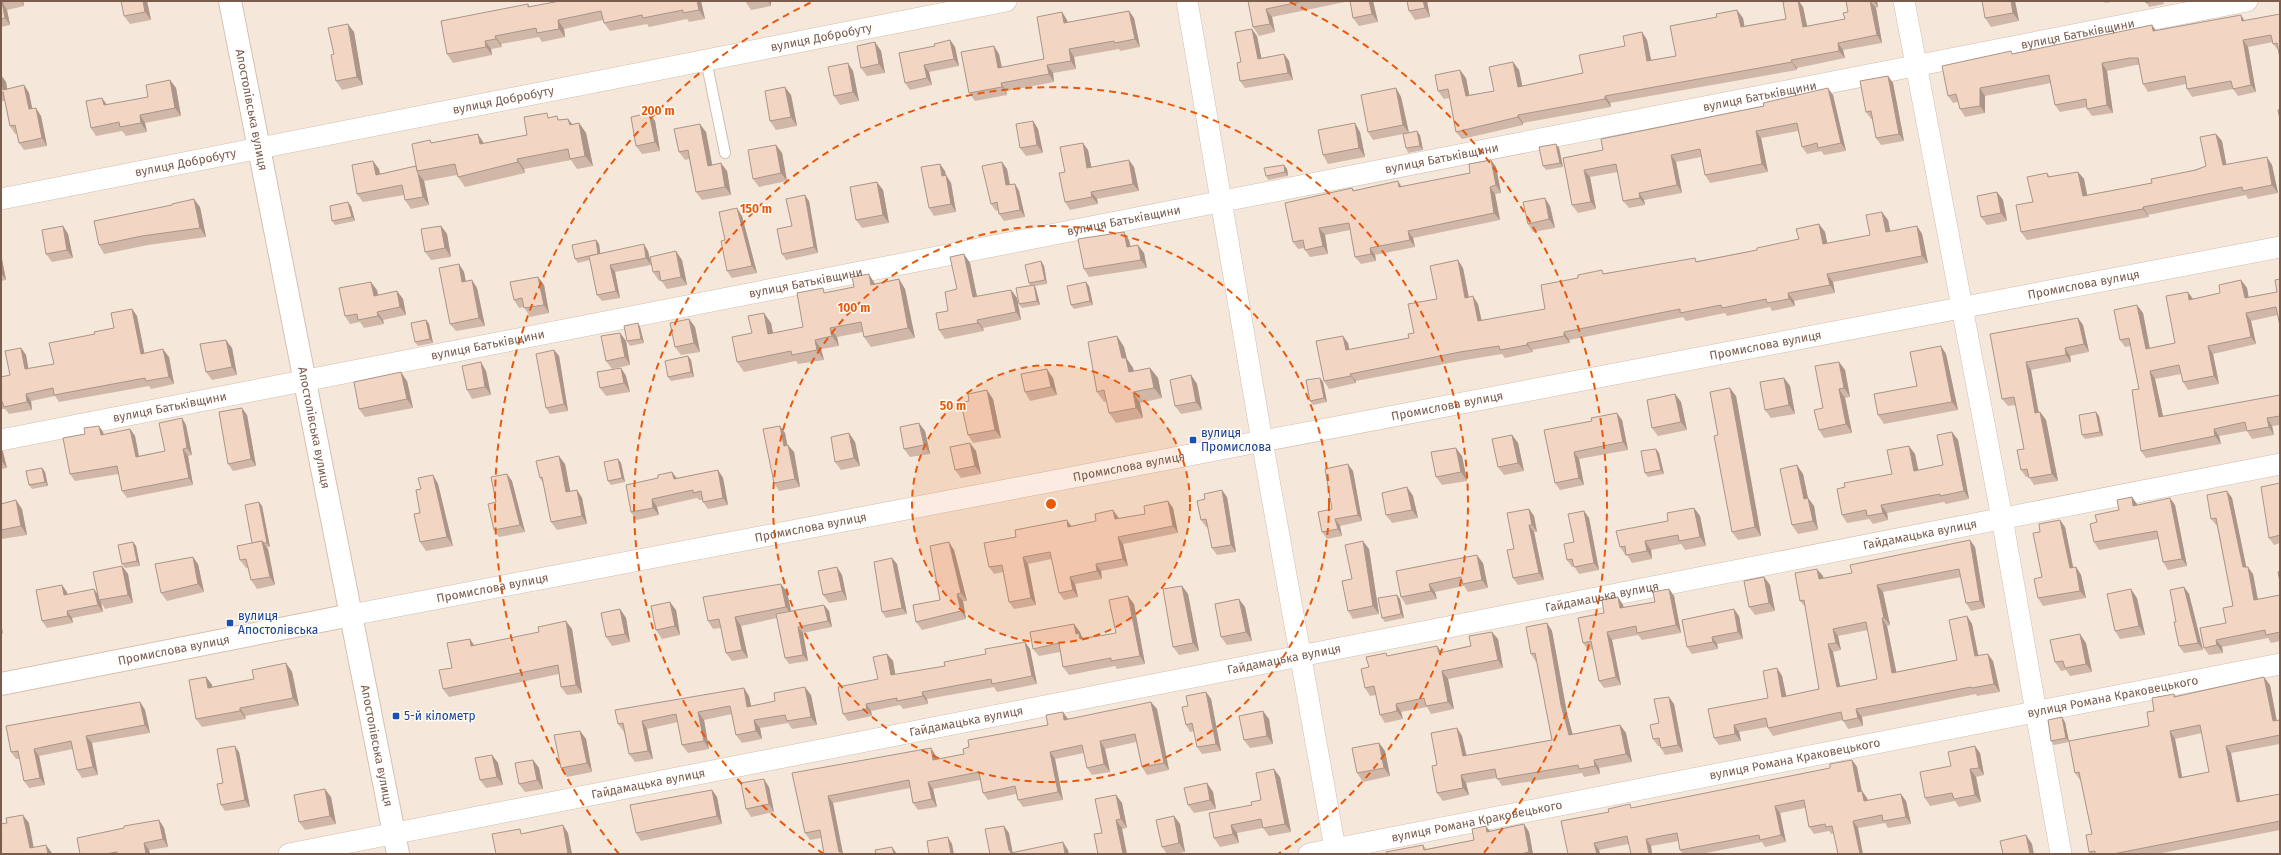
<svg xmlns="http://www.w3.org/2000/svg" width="2281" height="855" font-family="'Fira Sans',sans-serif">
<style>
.residential{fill:#f5e8da}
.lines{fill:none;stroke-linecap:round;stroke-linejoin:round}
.lane-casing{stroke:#d1beb0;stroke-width:12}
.street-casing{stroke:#d1beb0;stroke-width:22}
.secondary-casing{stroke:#d6c0b0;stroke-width:24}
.lane{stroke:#fff;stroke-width:10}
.street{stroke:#fff;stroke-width:21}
.secondary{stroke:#fff;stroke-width:22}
.wall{fill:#d1b7a8;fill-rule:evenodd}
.shaded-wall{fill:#aa9588}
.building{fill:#f3d5c3;stroke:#aa9588;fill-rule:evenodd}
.ring{fill:none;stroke:#e8590c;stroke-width:2;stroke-dasharray:7 5}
.transit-dot{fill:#1a4fb4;stroke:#fffaf3;stroke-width:1.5}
.labels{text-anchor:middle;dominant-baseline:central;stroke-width:3;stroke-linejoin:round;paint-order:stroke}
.street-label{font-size:12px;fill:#7a5c4d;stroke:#fffaf3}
.transit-label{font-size:12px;fill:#164399;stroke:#fffaf3;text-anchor:start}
.centre{fill:#e8590c;stroke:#fffaf3;stroke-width:2}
.ring-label{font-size:12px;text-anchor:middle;font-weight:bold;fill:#e8590c;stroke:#fffaf3;stroke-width:3;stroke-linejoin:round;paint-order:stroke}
</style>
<rect width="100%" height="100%" fill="#fdf6ec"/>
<rect class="residential" x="1" y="1" width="2279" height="853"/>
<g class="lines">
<defs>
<polyline id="lane" points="706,60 725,153"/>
<g id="street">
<polyline points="1187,1 1262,441 1336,854"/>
<polyline points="1904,1 2002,518 2061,854"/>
<path id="s1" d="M1 199 1006 1"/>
<path id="s2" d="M1 440 2247 1"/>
<path id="s3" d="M351 615 2280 247"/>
<path id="s4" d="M289 854 2280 464"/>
<path id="s5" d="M1309 854 2280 664"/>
</g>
<g id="secondary">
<path id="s6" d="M230 1 398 854"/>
<path id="s7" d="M1 684 351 615"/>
</g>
</defs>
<use href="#lane" class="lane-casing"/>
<use href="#street" class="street-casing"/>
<use href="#secondary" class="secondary-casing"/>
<use href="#lane" class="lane"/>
<use href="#street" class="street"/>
<use href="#secondary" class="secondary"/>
</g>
<g class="wall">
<polygon points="1,1 23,1 24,6 7,10 10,25 1,27"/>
<polygon points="147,1 151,20 130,24 124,16"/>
<polygon points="560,1 701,1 705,19 689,22 687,19 649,27 647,24 610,31 604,23 603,20 564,29 565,37 542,42 539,37 501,44 502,47 491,49 492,55 453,63 447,54 528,4 530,7"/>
<polygon points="745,1 771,1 771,6 751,10"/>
<polygon points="1248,1 1373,1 1378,22 1359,26 1353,18 1350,1 1272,17 1275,32 1259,36 1253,27"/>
<polygon points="1427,1 1430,17 1415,20 1409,11"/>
<polygon points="1846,1 1877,1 1878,7 1876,8 1882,43 1843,50 1845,58 1797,68 1797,70 1610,103 1611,107 1523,123 1523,125 1462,139 1456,132 1450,98 1444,99 1438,91 1466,78 1469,95 1494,91 1513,62 1519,70 1522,86 1583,73 1625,46 1642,32 1647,40 1651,60 1676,56 1743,18 1744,26 1786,19 1803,7 1807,26 1845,19 1848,12"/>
<polygon points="2015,1 2019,21 1991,27 1985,18"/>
<polygon points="2028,1 2037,1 2029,2"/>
<polygon points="2104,1 2118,1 2105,3"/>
<polygon points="2146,1 2163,1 2164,4 2149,7"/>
<polygon points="1129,11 1134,18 1140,47 1120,51 1119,49 1074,57 1076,69 1053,73 1054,82 1006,91 1007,95 975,101 969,93 999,54 1002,67 1044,59 1062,12 1067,20 1068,22"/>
<polygon points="2280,14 2279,51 2273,44 2273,42 2248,47 2256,92 2238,96 2233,89 2192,97 2187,89 2186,84 2148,92 2143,84 2140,65 2136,65 2107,71 2113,113 2092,116 2087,109 2087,107 2060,112 2055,105 2051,83 1985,96 1985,113 1965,117 1960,109 1958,102 1953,103 1948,96 2013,54 2152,25 2156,31 2244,21"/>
<polygon points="354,32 363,85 342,90 336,81 334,54"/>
<polygon points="1257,36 1261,58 1284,54 1289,61 1293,80 1245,88 1240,81 1241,62"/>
<polygon points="950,40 955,47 959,66 929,72 932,85 910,90 905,83 935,46"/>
<polygon points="875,42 881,51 885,73 867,76 861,68"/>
<polygon points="853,71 859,101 840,105 834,96"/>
<polygon points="1,75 6,82 7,89 24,85 29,93 32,109 41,116 47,146 24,150 19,143 17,134 15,134 10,126 5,101 1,101"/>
<polygon points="1888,76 1893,83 1904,141 1881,145 1876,138 1872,119 1871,119 1866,112"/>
<polygon points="170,80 176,88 181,116 145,123 147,132 126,136 122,131 96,136 91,128 107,105 148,97"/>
<polygon points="1396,88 1401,97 1409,133 1420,135 1423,150 1408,153 1406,148 1403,134 1373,140 1368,132"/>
<polygon points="791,95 797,126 776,130 770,121"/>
<polygon points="1833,95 1846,151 1824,155 1821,151 1807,154 1802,147 1798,131 1761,138 1768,172 1710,183 1705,175 1701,157 1676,162 1682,193 1644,200 1645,205 1629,208 1623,201 1618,172 1590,177 1596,209 1578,213 1572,205 1563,158 1603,150"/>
<polygon points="649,113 655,121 660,151 642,154 636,146"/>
<polygon points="550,118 560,120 568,119 572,124 579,123 586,133 593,166 577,169 571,160 524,169 525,173 465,187 458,177 457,175 424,181 429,205 411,209 405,200 404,195 363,202 357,194 379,169 380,174 416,166 430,140 432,143 484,143 527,135"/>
<polygon points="1033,121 1038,129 1043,153 1026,156 1020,148"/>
<polygon points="706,132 712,165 727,171 731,195 702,200 696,192 689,159 685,160 679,152"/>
<polygon points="1360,132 1365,157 1328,164 1323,155"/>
<polygon points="2216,134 2222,141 2226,164 2272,165 2278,193 2248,199 2246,195 2148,215 2149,217 2027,240 2021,232 2033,202 2047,173 2050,177 2078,172 2084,179 2087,195 2152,183 2206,166"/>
<polygon points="1556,144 1559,148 1563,167 1546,170 1543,166"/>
<polygon points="776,145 782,153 787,181 759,187 753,179"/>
<polygon points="1088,150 1091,167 1134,167 1139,191 1097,199 1098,204 1070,210 1065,202 1065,172"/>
<polygon points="1491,160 1496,167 1501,193 1495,194 1500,220 1413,238 1415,247 1375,255 1376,261 1361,264 1355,257 1350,230 1325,235 1328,254 1310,257 1305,250 1305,248 1298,249 1293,242 1352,188 1354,190 1402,187 1470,173"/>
<polygon points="1284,165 1287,169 1288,176 1268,180 1266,176"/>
<polygon points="1007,169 1010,184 1015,184 1019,191 1025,217 1004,221 999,214 999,210 996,211 991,204"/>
<polygon points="945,171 946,175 951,183 956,212 934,216 929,208"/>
<polygon points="883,190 889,223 862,228 856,220"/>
<polygon points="1997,192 2003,200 2007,221 1987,225 1981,217"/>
<polygon points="809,201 818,253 786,260 782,254 792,226"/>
<polygon points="172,205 200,207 206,237 148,245 104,254 99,245"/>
<polygon points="351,206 355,221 335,225 332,221"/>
<polygon points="1550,206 1555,228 1533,232 1528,224"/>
<polygon points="742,216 757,273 732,278 727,271 725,240"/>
<polygon points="1888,220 1890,232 1917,226 1922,234 1928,263 1833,282 1835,293 1794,301 1795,306 1772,311 1770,307 1727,316 1725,313 1686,321 1683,317 1569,340 1570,343 1532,350 1533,352 1505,358 1502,354 1465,360 1356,381 1356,383 1329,389 1324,381 1348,343 1349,350 1409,338 1414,333 1437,299 1463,268 1469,297 1478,304 1482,321 1545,309 1605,273 1697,261 1757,250 1799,239 1819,224 1825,232 1827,243 1870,235"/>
<polygon points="63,226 68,234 73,258 52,262 46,254"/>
<polygon points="441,226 447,234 451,257 431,260 425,252"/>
<polygon points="596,240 599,244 600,253 648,251 651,265 615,272 620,298 602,301 597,295 590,260 578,263 575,259"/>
<polygon points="1129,240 1131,247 1144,253 1147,268 1089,277 1084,269"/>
<polygon points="1,254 6,280 1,281"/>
<polygon points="964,254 970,263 977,297 1011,290 1017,298 1021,320 983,328 984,331 945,339 939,330 948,311 957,289"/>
<polygon points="682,260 687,285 667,289 661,280 659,281 653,272"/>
<polygon points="1041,261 1044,266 1047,284 1035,286 1036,289 1040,305 1022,308 1019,304 1030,286 1029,283"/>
<polygon points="459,264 464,272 466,281 477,288 485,326 456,331 450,324"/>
<polygon points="538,277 544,285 549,313 530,317 524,307 519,308 514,300"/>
<polygon points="899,279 905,289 915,338 871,347 864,337 863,332 837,337 839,346 821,349 824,360 798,364 796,361 744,372 737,362 752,333 771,323 773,333 803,327 826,293"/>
<polygon points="2280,279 2278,315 2251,321 2256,344 2213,354 2219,384 2188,390 2183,382 2181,374 2155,379 2163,417 2280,395 2280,425 2272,426 2274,435 2252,439 2247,431 2219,436 2221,444 2146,458 2141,451 2139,389 2131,346 2125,347 2120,340 2143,313 2150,348 2175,343 2193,299 2220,293 2241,280 2247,288 2248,297 2277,292"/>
<polygon points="1089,286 1093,305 1074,309 1071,305"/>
<polygon points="377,290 378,295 397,291 403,299 406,315 383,320 384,324 364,328 360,322 350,324 345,316"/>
<polygon points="132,309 137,316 144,353 169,357 174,384 151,389 149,386 59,402 55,396 31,401 32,410 9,414 5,409 2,409 1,408 1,377 10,375 21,348 26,355 28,369 54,364 95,334 114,328"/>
<polygon points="2078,318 2083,325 2089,352 2070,356 2071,362 2031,370 2039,413 2040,412 2046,420 2058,481 2034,485 2029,477 2026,477 2021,470 2024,449 2016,405 2008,406 2002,399 1990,334"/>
<polygon points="689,319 695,327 700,352 681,355 675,347"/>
<polygon points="426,320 429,324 433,343 418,346 415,342"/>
<polygon points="638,323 640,327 644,343 630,346 627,341"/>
<polygon points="620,333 626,341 630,365 612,369 606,361"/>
<polygon points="1117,336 1124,347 1127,359 1133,368 1134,371 1150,368 1158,378 1162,398 1140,403 1143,418 1116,423 1109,413 1107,401 1104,402 1097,392"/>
<polygon points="232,348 237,375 212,380 206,372"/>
<polygon points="554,350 559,356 568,411 550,414 546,408"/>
<polygon points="1946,354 1958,410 1884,424 1878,415 1917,386"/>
<polygon points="688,356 691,360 694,377 671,381 668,377"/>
<polygon points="1839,362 1845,370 1850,397 1845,398 1852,433 1824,438 1819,430 1823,408"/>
<polygon points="621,368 626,376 630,392 606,396 600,388"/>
<polygon points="486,371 491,395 472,399 467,390"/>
<polygon points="1191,375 1197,384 1202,410 1181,414 1175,406"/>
<polygon points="1053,378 1057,395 1030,401 1025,392"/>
<polygon points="1784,378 1790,386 1795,414 1771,418 1765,410"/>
<polygon points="407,381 413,408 365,417 359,409"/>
<polygon points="1323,382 1327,402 1313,405 1310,401"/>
<polygon points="1675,394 1681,402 1687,430 1658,436 1652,428"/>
<polygon points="1736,396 1761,536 1738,540 1732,532 1718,435"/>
<polygon points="993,399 1001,438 973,443 968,435"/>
<polygon points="247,415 256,466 233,471 228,464"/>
<polygon points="2099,416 2103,436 2085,439 2082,435"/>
<polygon points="182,418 186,425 192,455 188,456 193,485 127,498 122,491 119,474 75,481 70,474 85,434 99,426 103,432 104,435 130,429 135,436 139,456 165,451"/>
<polygon points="1622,420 1628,450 1579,459 1584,485 1560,490 1555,483 1544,430"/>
<polygon points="780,426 785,433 787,445 794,452 800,487 779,491 774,483"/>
<polygon points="925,431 930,454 910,457 904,449"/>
<polygon points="1952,432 1958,440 1969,499 1946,504 1944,502 1887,513 1888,520 1873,524 1869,519 1847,523 1842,515 1845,487 1892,474 1915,454 1918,470 1943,465"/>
<polygon points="849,433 855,442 860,466 841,470 835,462"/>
<polygon points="1512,435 1518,443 1524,471 1504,475 1498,467"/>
<polygon points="1,448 3,452 7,468 1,469"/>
<polygon points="1656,449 1659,453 1664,474 1648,477 1645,473"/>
<polygon points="976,451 981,474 961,478 955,470"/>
<polygon points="1462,456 1467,481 1442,485 1436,477"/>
<polygon points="618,459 621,463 625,482 611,485 608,481"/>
<polygon points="565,464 570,491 577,490 582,498 587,524 557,530 551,522 543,483 540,478"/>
<polygon points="42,468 45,472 48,486 32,489 29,485"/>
<polygon points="718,470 723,478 728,505 708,509 703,502 702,500 699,500 697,498 657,507 659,515 636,520 631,512 658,478 672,472 677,478"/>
<polygon points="1353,471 1362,521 1340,526 1342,536 1327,539 1322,532 1332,509"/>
<polygon points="507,474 512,481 525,532 499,537 494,530 496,502"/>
<polygon points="1803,474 1808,498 1814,506 1818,530 1798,534 1792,525"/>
<polygon points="433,475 438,484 453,546 426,551 420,542 421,489"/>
<polygon points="2280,483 2280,543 2274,545 2269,538"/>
<polygon points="1407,487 1413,496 1418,518 1392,523 1386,515"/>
<polygon points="2227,491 2232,498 2246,567 2253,574 2258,599 2280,595 2280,641 2271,643 2268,638 2222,647 2223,653 2209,655 2204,648 2226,623 2233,606 2217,526 2211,519"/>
<polygon points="1227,497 1236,552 1217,555 1212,548 1208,527 1206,527 1201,520"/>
<polygon points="2132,497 2137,505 2175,505 2187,566 2168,570 2163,562 2158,539 2099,550 2094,542 2097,522 2119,510"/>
<polygon points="1168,501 1173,508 1178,533 1123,544 1128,566 1101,571 1102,579 1075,584 1078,597 1064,600 1059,593 1052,559 1028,564 1036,605 1014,609 1009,602 1003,572 994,574 989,567 1071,526 1118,517 1119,519 1145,514"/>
<polygon points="1,504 22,509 27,535 2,539 1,537"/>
<polygon points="262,506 270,547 267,547 268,549 275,585 257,589 251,580 248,568 246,568 240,560 252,543"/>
<polygon points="1694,508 1700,516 1706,546 1685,550 1681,544 1651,550 1652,559 1632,563 1627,555 1626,556 1620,547"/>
<polygon points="1529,509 1534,516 1537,532 1534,532 1544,580 1518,585 1513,578 1514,549"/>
<polygon points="1584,511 1589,518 1599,570 1579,574 1574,566 1572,567 1567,560"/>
<polygon points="2065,527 2073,568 2076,567 2081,575 2086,598 2043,606 2038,598 2042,577"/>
<polygon points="133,542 136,546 140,566 125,568 122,564"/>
<path d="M1975 547 1985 608 1971 611 1966 603 1961 577 1883 592 1890 625 1887 626 1896 672 1957 660 1967 616 1972 624 1978 656 1993 661 2000 692 1977 696 1976 694 1862 717 1863 726 1848 729 1843 720 1773 736 1767 727 1739 732 1741 741 1719 745 1714 738 1768 698 1777 668 1782 676 1786 696 1819 689 1806 608 1800 601 1823 576V578L1852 573ZM1868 630 1877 679 1840 686 1833 652 1841 650 1838 636Z"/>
<polygon points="1369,549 1379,614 1353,619 1348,611 1352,579"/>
<polygon points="954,550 967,601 963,601 966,619 922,630 916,622 940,600"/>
<polygon points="1483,563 1488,588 1468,592 1464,586 1435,592 1437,599 1406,605 1401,597 1396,571"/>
<polygon points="198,564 204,592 167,601 161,593"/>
<polygon points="897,564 907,614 886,618 882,612"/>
<polygon points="122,566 128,574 133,603 105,609 101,602 103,612 72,618 73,623 47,628 42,621 67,592 67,594 98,594"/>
<polygon points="842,575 847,600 829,603 823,595"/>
<polygon points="1764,577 1770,585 1775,611 1755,615 1749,607"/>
<polygon points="781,584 787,592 791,611 824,605 829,611 832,627 803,633 808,661 789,664 785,658 777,618 741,626 748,658 732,661 726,653 721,628 713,629 708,621"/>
<polygon points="1182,586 1188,594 1199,651 1179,655 1173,647"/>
<polygon points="2184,587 2189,594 2203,650 2184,653 2179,646 2176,622"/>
<polygon points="1669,589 1674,596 1681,633 1642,640 1638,635 1612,640 1621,685 1604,688 1599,681 1593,649 1588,650 1583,643 1604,613 1618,597 1623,605 1624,608 1655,602"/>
<polygon points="2137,598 2145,635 2120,639 2115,631"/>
<polygon points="1400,599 1404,618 1385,622 1382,618"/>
<polygon points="1134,604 1145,664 1117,669 1115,666 1069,675 1063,667 1060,652 1039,656 1033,649 1080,632 1081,635 1083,638 1116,633"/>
<polygon points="1245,607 1252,641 1227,645 1221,637"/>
<polygon points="620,609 626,618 630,642 612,646 606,637"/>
<polygon points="676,610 680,635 662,639 656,630"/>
<polygon points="1739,616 1743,639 1717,644 1718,649 1692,654 1687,647"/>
<polygon points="1547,623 1552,631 1567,713 1572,734 1620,725 1626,733 1632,762 1599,768 1600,774 1584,777 1582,773 1502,786 1497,778 1466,783 1469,795 1443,801 1437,793 1457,728 1462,736 1467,756 1552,740 1537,662 1536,662 1531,654"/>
<polygon points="572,629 582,693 567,695 561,687 559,674 449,697 443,689 452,668 470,639 474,645"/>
<polygon points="1498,639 1503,668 1448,679 1454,709 1431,714 1427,707 1401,712 1403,719 1385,723 1380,715 1376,695 1370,696 1365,688 1369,667 1389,656 1442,652"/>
<polygon points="1025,642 1030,649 1037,684 997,692 994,687 927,699 928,704 903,709 900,705 871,711 872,716 848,721 843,714 878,679 887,654 893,661 895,675 945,666"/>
<polygon points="2086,643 2092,672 2070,676 2066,670 2061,671 2055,662"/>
<polygon points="286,663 292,672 299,706 245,716 246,719 202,727 196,719 206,677 212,685 212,687 254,679"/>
<path d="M2270 685 2277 721 2280 720V744L2231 753 2240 801 2280 794V830L2157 854H2090L2089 852 2092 834 2081 780H2080L2075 773 2069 742 2054 745 2051 741 2065 722 2069 741 2149 726 2154 711 2174 694 2176 696ZM2202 733 2209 772 2182 777 2175 739Z"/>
<polygon points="1206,692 1211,699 1221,751 1202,754 1197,747 1194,731 1190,732 1186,725 1188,706"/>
<polygon points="811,695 817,725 792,729 788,723 760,728 762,739 742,743 736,735 732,714 704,720 709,749 688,753 682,745 678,722 647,729 653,759 635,762 629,754 624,732 618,724 749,696 751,706"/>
<polygon points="140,702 145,710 150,733 92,743 98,775 82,778 77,770 73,749 39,756 45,785 29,788 24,781 20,759 16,759 11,752"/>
<polygon points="1674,704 1683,752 1665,755 1661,748 1660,746 1658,746 1653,739 1659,723"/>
<polygon points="1157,709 1169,770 1147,775 1142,767 1136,742 1105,749 1110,772 1092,775 1087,768 1084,753 1055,759 1063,800 1023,807 1018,800 1016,794 988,800 983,793 980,780 933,789 937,807 918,810 913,803 910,788 833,803 843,854 824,854 821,838 810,840 805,833 792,773 931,748 936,756 937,759 964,754 969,747 1068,719"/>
<polygon points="1269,719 1273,744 1250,748 1244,740"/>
<polygon points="580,731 586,739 592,772 567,777 561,768"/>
<polygon points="1379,743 1385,751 1390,776 1363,782 1357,773"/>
<polygon points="239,752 250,807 225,811 221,805 223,783"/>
<polygon points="1980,753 1984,775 1976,777 1981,802 1959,807 1955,801 1930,806 1925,798 1951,766"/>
<polygon points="492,755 498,763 503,785 486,788 480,780"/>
<polygon points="533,760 539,768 543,789 525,792 519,784"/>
<polygon points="1852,760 1857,767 1862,791 1867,798 1868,800 1906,801 1911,824 1888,828 1885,823 1858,828 1831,834 1829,831 1814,834 1809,827 1805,808 1780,813 1786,842 1765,847 1762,842 1701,854 1683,854 1680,850 1679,841 1651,846 1652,854 1631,854 1629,844 1599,850 1600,854 1568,854 1609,812 1633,808 1830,768"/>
<polygon points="1280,777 1291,832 1269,836 1263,828 1237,833 1239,843 1220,847 1214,838 1252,805 1261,800"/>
<polygon points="1207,783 1213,792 1216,809 1194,813 1188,805"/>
<polygon points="769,787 774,812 751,817 746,809"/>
<polygon points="712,790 717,797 722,824 641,841 636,833"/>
<polygon points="1116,795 1122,803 1127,828 1102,833"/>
<polygon points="331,797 336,824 305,830 299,822"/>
<polygon points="1174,816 1180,824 1185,852 1174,854 1167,854 1162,847"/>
<polygon points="159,820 164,828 168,847 149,850 150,854 80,854 124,828"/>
<polygon points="1524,824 1529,832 1533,854 1387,854 1423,845 1426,849 1474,840 1490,831"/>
</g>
<g class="shaded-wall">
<polygon points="21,1 23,1 24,6"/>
<polygon points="143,1 147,1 151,20 145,12"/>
<polygon points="697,1 701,1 705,19 699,10"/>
<polygon points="768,1 771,1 771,6"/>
<polygon points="1369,1 1373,1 1378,22 1372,14"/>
<polygon points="1423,1 1427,1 1430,17 1425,8"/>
<polygon points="1798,1 1799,1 1803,7 1809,35 1803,27"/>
<polygon points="1870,1 1876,8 1882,43 1877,35"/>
<polygon points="1874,1 1877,1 1878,7"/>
<polygon points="2011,1 2015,1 2019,21 2013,13"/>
<polygon points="2,2 7,10 10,25 5,18"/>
<polygon points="1266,9 1272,17 1275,32 1270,24"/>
<polygon points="1737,10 1743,18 1746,35 1741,27"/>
<polygon points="1129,11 1134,18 1140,47 1135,39"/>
<polygon points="1062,12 1067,20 1069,30 1064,23"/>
<polygon points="2241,15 2246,23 2242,21"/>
<polygon points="558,20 564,29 565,37 559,29"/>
<polygon points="348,24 354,32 363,85 357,77"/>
<polygon points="2152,25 2157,32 2153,31"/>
<polygon points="1252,29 1257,36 1263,66 1258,59"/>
<polygon points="1642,32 1647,40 1653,69 1647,61"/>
<polygon points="495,36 501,44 502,47 496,39"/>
<polygon points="950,40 955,47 959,66 954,59"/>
<polygon points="2243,40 2248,47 2256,92 2251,85"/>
<polygon points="485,41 491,49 492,55 486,47"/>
<polygon points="875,42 881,51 885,73 879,64"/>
<polygon points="1838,43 1843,50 1845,58 1839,51"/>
<polygon points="994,46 999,54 1003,75 998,68"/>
<polygon points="1069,49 1074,57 1076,69 1071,61"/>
<polygon points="1284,54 1289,61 1293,80 1288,73"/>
<polygon points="1791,60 1797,68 1797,70 1792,62"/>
<polygon points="1513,62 1519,70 1524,94 1518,87"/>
<polygon points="848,63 853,71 859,101 853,92"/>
<polygon points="2102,63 2107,71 2113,113 2107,105"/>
<polygon points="924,65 929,72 932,85 927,78"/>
<polygon points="1047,65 1053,73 1054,82 1049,74"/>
<polygon points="1460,70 1466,78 1471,104 1466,96"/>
<polygon points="1,75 6,82 9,98 3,90 1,78"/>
<polygon points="1888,76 1893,83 1904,141 1899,134"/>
<polygon points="170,80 176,88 181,116 175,108"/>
<polygon points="1001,83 1006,91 1007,95 1002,87"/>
<polygon points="24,85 29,93 34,117 29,109"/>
<polygon points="785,87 791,95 797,126 791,117"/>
<polygon points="1396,88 1401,97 1409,133 1403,125"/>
<polygon points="1828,88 1833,95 1846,151 1841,143"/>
<polygon points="1980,88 1985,96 1985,113 1980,106"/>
<polygon points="1605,96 1610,103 1611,107 1605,99"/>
<polygon points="102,98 108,106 104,105"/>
<polygon points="36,108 41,116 47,146 42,138"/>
<polygon points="649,113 655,121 660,151 655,142"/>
<polygon points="140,115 145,123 147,132 141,123"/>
<polygon points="1518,115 1523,123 1523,125 1518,117"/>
<polygon points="568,119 576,129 570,125"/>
<polygon points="1033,121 1038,129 1043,153 1037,145"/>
<polygon points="579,123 586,133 593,166 585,156"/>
<polygon points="1355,123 1360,132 1365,157 1359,148"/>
<polygon points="700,124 706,132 714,174 708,166"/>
<polygon points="1417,131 1420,135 1423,150 1420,146"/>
<polygon points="1756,131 1761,138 1768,172 1762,164"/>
<polygon points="478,134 485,145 480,144"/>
<polygon points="2216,134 2222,141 2228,173 2223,165"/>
<polygon points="1083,143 1088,150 1093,175 1087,168"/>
<polygon points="1556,144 1559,148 1563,167 1560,163"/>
<polygon points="776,145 782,153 787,181 781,173"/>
<polygon points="1671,155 1676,162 1682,193 1677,185"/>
<polygon points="2267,157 2272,165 2278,193 2272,185"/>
<polygon points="517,159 524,169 525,173 518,162"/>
<polygon points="1129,160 1134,167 1139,191 1133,184"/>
<polygon points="1491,160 1496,167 1501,193 1496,185"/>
<polygon points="373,161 379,169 381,183 376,175"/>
<polygon points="1002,162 1007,169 1011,192 1006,185"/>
<polygon points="721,163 727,171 731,195 725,187"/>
<polygon points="940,164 945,171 947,183 942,176"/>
<polygon points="1284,165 1287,169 1288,176 1285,172"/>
<polygon points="1584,170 1590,177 1596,209 1591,202"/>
<polygon points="2078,172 2084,179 2089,204 2083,196"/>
<polygon points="418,173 424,181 429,205 423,197"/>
<polygon points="946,175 951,183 956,212 951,204"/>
<polygon points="1398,181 1403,189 1399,187"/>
<polygon points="877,182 883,190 889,223 883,215"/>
<polygon points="1015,184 1019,191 1025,217 1020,210"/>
<polygon points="1490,187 1495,194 1500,220 1494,213"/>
<polygon points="1091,192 1097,199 1098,204 1092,197"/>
<polygon points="1997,192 2003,200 2007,221 2001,213"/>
<polygon points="1639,193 1644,200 1645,205 1640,198"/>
<polygon points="805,195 809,201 818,253 814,247"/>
<polygon points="1545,198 1550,206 1555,228 1549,219"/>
<polygon points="194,199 200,207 206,237 200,228"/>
<polygon points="348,202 351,206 355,221 352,217"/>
<polygon points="2143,207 2148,215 2149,217 2143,209"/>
<polygon points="737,208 742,216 757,273 752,266"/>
<polygon points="1882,212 1888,220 1892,240 1886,232"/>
<polygon points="1819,224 1825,232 1829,252 1823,244"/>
<polygon points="63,226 68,234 73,258 67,250"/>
<polygon points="441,226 447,234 451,257 445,248"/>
<polygon points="1917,226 1922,234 1928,263 1922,256"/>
<polygon points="1319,228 1325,235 1328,254 1323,246"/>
<polygon points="1408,231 1413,238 1415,247 1410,240"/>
<polygon points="1124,232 1129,240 1132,256 1127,247"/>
<polygon points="596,240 599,244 601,258 598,254"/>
<polygon points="644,244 648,251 651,265 646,258"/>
<polygon points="1138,245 1144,253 1147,268 1141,260"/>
<polygon points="1370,248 1375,255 1376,261 1371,254"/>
<polygon points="676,251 682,260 687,285 681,277"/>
<polygon points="1,254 6,280 1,273"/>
<polygon points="964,254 970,263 979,306 973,297"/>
<polygon points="1458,260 1463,268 1470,305 1465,298"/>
<polygon points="1041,261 1044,266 1047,284 1045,280"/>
<polygon points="459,264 464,272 467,290 462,282"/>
<polygon points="610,265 615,272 620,298 616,291"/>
<polygon points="869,274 875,284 871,285"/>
<polygon points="1827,274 1833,282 1835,293 1830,285"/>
<polygon points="538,277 544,285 549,313 544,305"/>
<polygon points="899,279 905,289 915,338 908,328"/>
<polygon points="472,280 477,288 485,326 479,318"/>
<polygon points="2241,280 2247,288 2250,305 2245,298"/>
<polygon points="371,282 377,290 379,303 374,296"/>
<polygon points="1086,282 1089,286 1093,305 1090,301"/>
<polygon points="1034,285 1036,289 1040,305 1037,301"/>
<polygon points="1011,290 1017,298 1021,320 1016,312"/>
<polygon points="397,291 403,299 406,315 400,307"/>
<polygon points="2188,292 2193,299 2189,300"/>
<polygon points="1788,293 1794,301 1795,306 1789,299"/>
<polygon points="1473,296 1478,304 1483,329 1478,321"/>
<polygon points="2137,305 2143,313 2151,357 2146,349"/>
<polygon points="132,309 137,316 146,361 141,354"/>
<polygon points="377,312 383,320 384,324 378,316"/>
<polygon points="764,313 771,323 775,344 768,334"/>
<polygon points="2246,313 2251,321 2256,344 2251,337"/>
<polygon points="2078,318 2083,325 2089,352 2084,344"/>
<polygon points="689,319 695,327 700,352 694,343"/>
<polygon points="426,320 429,324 433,343 430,339"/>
<polygon points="977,320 983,328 984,331 978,323"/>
<polygon points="638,323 640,327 644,343 641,339"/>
<polygon points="830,328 837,337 839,346 832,336"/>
<polygon points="1564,332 1569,340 1570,343 1564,336"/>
<polygon points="620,333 626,341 630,365 625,357"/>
<polygon points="1117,336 1124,347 1127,359 1133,368 1136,382 1129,372 1122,358"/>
<polygon points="1343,336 1348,343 1351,358 1346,350"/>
<polygon points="226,340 232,348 237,375 232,367"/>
<polygon points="815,340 821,349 824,360 817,350"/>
<polygon points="1527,343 1532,350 1533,352 1527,345"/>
<polygon points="1941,346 1946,354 1958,410 1952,402"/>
<polygon points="2208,346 2213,354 2219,384 2214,376"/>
<polygon points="21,348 26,355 30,377 25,369"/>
<polygon points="2065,348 2070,356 2071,362 2066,355"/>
<polygon points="163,349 169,357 174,384 169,377"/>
<polygon points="554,350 559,356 568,411 564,404"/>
<polygon points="688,356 691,360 694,377 691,372"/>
<polygon points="481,362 486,371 491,395 485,387"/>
<polygon points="1839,362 1845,370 1850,397 1844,388"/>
<polygon points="2026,362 2031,370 2040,421 2035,413"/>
<polygon points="621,368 626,376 630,392 624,383"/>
<polygon points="1150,368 1158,378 1162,398 1154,388"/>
<polygon points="1047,369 1053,378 1057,395 1051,387"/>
<polygon points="2150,371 2155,379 2165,425 2159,417"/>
<polygon points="401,372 407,381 413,408 407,399"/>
<polygon points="1350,374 1356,381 1356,383 1351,376"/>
<polygon points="1191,375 1197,384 1202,410 1196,402"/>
<polygon points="1320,378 1323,382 1327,402 1324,398"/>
<polygon points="1784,378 1790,386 1795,414 1789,405"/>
<polygon points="1730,388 1736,396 1761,536 1755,527"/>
<polygon points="1839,389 1845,398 1852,433 1846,424"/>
<polygon points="987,390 993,399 1001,438 995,430"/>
<polygon points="1133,392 1140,403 1143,418 1136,408"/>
<polygon points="26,394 31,401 32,410 27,402"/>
<polygon points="1675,394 1681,402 1687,430 1681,422"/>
<polygon points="242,408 247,415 256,466 251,459"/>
<polygon points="2040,412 2046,420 2058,481 2052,474"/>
<polygon points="2096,412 2099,416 2103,436 2100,432"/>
<polygon points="1617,413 1622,420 1628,450 1623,442"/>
<polygon points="182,418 186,425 192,455 187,448"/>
<polygon points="2267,418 2272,426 2274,435 2269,427"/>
<polygon points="919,423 925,431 930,454 924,445"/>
<polygon points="99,426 103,432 105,442 101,435"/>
<polygon points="780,426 785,433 789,453 784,446"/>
<polygon points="130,429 135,436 140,463 136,457"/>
<polygon points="2214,429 2219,436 2221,444 2215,436"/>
<polygon points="1952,432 1958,440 1969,499 1964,491"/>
<polygon points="849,433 855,442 860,466 854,458"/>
<polygon points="1512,435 1518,443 1524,471 1518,463"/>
<polygon points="970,443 976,451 981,474 975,466"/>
<polygon points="788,445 794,452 800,487 795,479"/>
<polygon points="1909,446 1915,454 1920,479 1914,471"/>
<polygon points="1,448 3,452 7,468 1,460"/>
<polygon points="1456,448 1462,456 1467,481 1461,472"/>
<polygon points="183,449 188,456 193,485 189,478"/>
<polygon points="1656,449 1659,453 1664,474 1661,470"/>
<polygon points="1574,452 1579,459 1584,485 1579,478"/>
<polygon points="559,456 565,464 572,500 566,492"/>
<polygon points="618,459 621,463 625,482 622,478"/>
<polygon points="1348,464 1353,471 1362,521 1358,515"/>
<polygon points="1797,465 1803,474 1808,498 1814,506 1818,530 1813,521 1804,499"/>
<polygon points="42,468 45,472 48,486 45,482"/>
<polygon points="718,470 723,478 728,505 723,498"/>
<polygon points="672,472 677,479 674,479"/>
<polygon points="507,474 512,481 525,532 520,525"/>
<polygon points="433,475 438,484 453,546 447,537"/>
<polygon points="1407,487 1413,496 1418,518 1412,510"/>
<polygon points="577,490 582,498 587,524 582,516"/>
<polygon points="1222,490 1227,497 1236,552 1231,545"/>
<polygon points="2227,491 2232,498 2248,575 2243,567"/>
<polygon points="2132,497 2137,504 2138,513 2133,506"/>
<polygon points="2170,498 2175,505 2187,566 2182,559"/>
<polygon points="652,499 657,507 659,515 653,508"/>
<polygon points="16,500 22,509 27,535 21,526"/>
<polygon points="1168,501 1173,508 1178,533 1173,526"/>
<polygon points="259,502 262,506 270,547 267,543"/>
<polygon points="1881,505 1887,513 1888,520 1883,513"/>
<polygon points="1694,508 1700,516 1706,546 1700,537"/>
<polygon points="1529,509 1534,516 1537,532 1532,525"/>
<polygon points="1113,510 1118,517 1120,526 1115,519"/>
<polygon points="1584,511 1589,518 1599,570 1594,563"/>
<polygon points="1335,519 1340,526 1342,536 1338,529"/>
<polygon points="1067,520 1072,527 1068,527"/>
<polygon points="2060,520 2065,527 2075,576 2070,568"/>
<polygon points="1529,525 1534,532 1544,580 1539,573"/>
<polygon points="1118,537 1123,544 1128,566 1123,559"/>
<polygon points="1970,540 1975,547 1985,608 1980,601"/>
<polygon points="262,541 268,549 275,585 270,577"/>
<polygon points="1363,541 1369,549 1379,614 1373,606"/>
<polygon points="1645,541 1651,550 1652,559 1647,551"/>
<polygon points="133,542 136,546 140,566 137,561"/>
<polygon points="949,542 954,550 967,601 961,593"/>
<polygon points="1477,555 1483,563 1488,588 1482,580"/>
<polygon points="193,557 198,564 204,592 198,584"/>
<polygon points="1023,557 1028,564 1036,605 1031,598"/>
<polygon points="892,558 897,564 907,614 902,608"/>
<polygon points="1096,564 1101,571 1102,579 1097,571"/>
<polygon points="122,566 128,574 133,603 128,595"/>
<polygon points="837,567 842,575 847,600 842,591"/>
<polygon points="2076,567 2081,575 2086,598 2080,591"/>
<polygon points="2248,567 2253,574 2259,607 2254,600"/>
<polygon points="1817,569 1823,576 1825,586 1819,579"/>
<polygon points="1070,577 1075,584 1078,597 1073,590"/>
<polygon points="1764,577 1770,585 1775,611 1769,603"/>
<polygon points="781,584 787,592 792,616 786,607"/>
<polygon points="1429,584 1435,592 1437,599 1431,591"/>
<polygon points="62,585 67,592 69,602 64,595"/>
<polygon points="1877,585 1883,592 1890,625 1884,618"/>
<polygon points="1182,586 1188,594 1199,651 1193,643"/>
<polygon points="2184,587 2189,594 2203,650 2198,643"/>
<polygon points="94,589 99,596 99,600 101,602 103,612 98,605"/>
<polygon points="1669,589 1674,596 1681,633 1676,625"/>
<polygon points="2131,589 2137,598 2145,635 2139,626"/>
<polygon points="957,594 963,601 966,619 961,611"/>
<polygon points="1397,595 1400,599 1404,618 1401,614"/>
<polygon points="1128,596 1134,604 1145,664 1140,656"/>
<polygon points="1618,597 1623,605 1625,616 1620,608"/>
<polygon points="1239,599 1245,607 1252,641 1246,632"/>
<polygon points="670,602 676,610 680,635 675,626"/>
<polygon points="824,605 829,611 832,627 828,621"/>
<polygon points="620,609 626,618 630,642 625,634"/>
<polygon points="1734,609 1739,616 1743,639 1738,632"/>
<polygon points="67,611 72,618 73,623 68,616"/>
<polygon points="1967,616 1972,624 1980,664 1975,656"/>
<polygon points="735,617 741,626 748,658 742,650"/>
<polygon points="1882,618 1887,626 1898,680 1892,673"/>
<polygon points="566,621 572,629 582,693 576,685"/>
<polygon points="1,622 3,634 1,631"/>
<polygon points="1547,623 1552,631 1567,713 1575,743 1569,735 1561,705"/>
<polygon points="1074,624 1080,632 1081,635 1085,641 1086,647 1076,634"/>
<polygon points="798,627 803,633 808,661 803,655"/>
<polygon points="1833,629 1838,636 1841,650 1836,643"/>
<polygon points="1492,632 1498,639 1503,668 1498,660"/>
<polygon points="1607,632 1612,640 1621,685 1616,677"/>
<polygon points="2080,634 2086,643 2092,672 2086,664"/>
<polygon points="1712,637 1717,644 1718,649 1713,642"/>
<polygon points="470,639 475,647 471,646"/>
<polygon points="2216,640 2222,647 2223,653 2217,645"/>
<polygon points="1025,642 1030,649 1037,684 1032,676"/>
<polygon points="1828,644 1833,652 1842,695 1837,687"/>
<polygon points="1437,646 1443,654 1439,653"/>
<polygon points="887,654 893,661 897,683 891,675"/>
<polygon points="1988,654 1993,661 2000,692 1994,684"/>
<polygon points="286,663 292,672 299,706 293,698"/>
<polygon points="1777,668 1782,676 1788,704 1782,697"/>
<polygon points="1442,671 1448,679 1454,709 1448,702"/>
<polygon points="206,677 212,685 214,696 208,688"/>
<polygon points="2264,677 2270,685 2278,729 2273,721"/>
<polygon points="805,687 811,695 817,725 811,717"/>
<polygon points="744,688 749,696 753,715 747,707"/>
<polygon points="922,692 927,699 928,704 923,696"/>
<polygon points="1206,692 1211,699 1221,751 1216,744"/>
<polygon points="1669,697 1674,704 1683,752 1678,745"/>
<polygon points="140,702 145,710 150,733 145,725"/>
<polygon points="1151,702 1157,709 1169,770 1164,763"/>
<polygon points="866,704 871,711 872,716 867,709"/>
<polygon points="1396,704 1401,712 1403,719 1397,711"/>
<polygon points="240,708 245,716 246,719 240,711"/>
<polygon points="1856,709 1862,717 1863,726 1858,718"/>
<polygon points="1263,711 1269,719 1273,744 1267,736"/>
<polygon points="698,712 704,720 709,749 704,741"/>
<polygon points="1063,712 1068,719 1064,720"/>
<polygon points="2062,717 2065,722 2069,742 2066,738"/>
<polygon points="754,720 760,728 762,739 756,731"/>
<polygon points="642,721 647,729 653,759 648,751"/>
<polygon points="1620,725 1626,733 1632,762 1626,754"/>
<polygon points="1734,725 1739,732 1741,741 1735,734"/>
<polygon points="1457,728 1462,736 1468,764 1463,756"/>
<polygon points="580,731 586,739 592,772 587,763"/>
<polygon points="2170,731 2175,739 2184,786 2179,778"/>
<polygon points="86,736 92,743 98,775 93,767"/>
<polygon points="1100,741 1105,749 1110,772 1104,764"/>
<polygon points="1379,743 1385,751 1390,776 1384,768"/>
<polygon points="235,746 239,752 250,807 245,800"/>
<polygon points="1975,746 1980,753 1984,775 1979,768"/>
<polygon points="2226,746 2231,753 2242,810 2237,802"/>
<polygon points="931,748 936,756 939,767 933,760"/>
<polygon points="34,749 39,756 45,785 40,778"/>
<polygon points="1050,752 1055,759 1063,800 1058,792"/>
<polygon points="492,755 498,763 503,785 497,777"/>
<polygon points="533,760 539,768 543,789 537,780"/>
<polygon points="1594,760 1599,768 1600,774 1595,766"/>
<polygon points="1852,760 1857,767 1863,799 1858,792"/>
<polygon points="1274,769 1280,777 1291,832 1285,824"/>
<polygon points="1970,769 1976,777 1981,802 1975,795"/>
<polygon points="1461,775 1466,783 1469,795 1463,788"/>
<polygon points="764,779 769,787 774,812 769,804"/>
<polygon points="928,782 933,789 937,807 932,799"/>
<polygon points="1207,783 1213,792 1216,809 1210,800"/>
<polygon points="325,789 331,797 336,824 330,816"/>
<polygon points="712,790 717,797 722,824 717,816"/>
<polygon points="1862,791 1867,798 1869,808 1864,801"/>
<polygon points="1901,794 1906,801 1911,824 1906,817"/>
<polygon points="1116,795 1122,803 1127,828 1121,819"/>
<polygon points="828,796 833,803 843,854 841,854 839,852"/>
<polygon points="1775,806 1780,813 1786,842 1781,835"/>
<polygon points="23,815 29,823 35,854 30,848"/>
<polygon points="1174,816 1180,824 1185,852 1179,843"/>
<polygon points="159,820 164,828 168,847 163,839"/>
<polygon points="1116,820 1122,828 1127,854 1123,854"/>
<polygon points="1853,821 1858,828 1863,854 1860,854"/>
<polygon points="1524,824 1529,832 1533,854 1530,854 1529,852"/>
<polygon points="563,825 568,833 572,854 568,854"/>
<polygon points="1231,825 1237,833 1239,843 1233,834"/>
<polygon points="1004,826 1009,833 1013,854 1011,854 1009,850"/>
<polygon points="1486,826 1492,834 1487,832"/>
<polygon points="2026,835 2032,844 2034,854 2030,854"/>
<polygon points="948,837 952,844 954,854 951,854"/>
<polygon points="1646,839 1651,846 1652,854 1649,854"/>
<polygon points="1063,842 1068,850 1069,854 1065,854"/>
<polygon points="144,843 149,850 150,854 146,854"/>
<polygon points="1594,843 1599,850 1600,854 1597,854"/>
<polygon points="46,845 52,853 52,854 48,854"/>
<polygon points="892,847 897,854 894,854"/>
</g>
<g class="building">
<polygon points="1,1 10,1 2,2 5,18 1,19"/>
<polygon points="121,1 143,1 145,12 124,16"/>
<polygon points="560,1 697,1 699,10 683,13 683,10 643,18 642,15 604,23 601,11 558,20 559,29 537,33 536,28 495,36 496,39 485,41 486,47 447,54 441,21 528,4 528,7"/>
<polygon points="1248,1 1304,1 1266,9 1270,24 1253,27"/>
<polygon points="1350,1 1369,1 1372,14 1353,18"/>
<polygon points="1407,1 1423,1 1425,8 1409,11"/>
<polygon points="1789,1 1798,1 1803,27 1845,19 1843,13 1848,12 1846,1 1870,1 1877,35 1838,43 1839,51 1791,60 1792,62 1605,96 1605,99 1518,115 1518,117 1456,132 1448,89 1438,91 1435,75 1460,70 1466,96 1494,91 1489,67 1513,62 1518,87 1583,73 1579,55 1625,46 1623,36 1642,32 1647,61 1676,56 1670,26 1717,17 1716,14 1737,10 1741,27 1786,19 1783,2"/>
<polygon points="1982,1 2011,1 2013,13 1985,18"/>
<polygon points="2146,1 2153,1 2146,3"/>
<polygon points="1129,11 1135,39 1115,43 1114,41 1069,49 1071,61 1047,65 1049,74 1001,83 1002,87 969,93 961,52 994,46 998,68 1044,59 1037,17 1062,12 1064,23"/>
<polygon points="2280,14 2280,58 2277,43 2273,44 2271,35 2243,40 2251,85 2233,89 2231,81 2187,89 2185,76 2143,84 2138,58 2130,58 2102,63 2107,105 2087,109 2086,99 2055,105 2049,75 1980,88 1980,106 1960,109 1956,94 1948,96 1942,66 2011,51 2012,54 2152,25 2153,31 2241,15 2242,21"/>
<polygon points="348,24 357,77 336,81 331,55 334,54 328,28"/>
<polygon points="1252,29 1258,59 1284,54 1288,73 1240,81 1237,63 1241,62 1235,32"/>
<polygon points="950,40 954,59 924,65 927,78 905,83 899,53 935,46 934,44"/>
<polygon points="875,42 879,64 861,68 857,46"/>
<polygon points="848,63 853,92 834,96 828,67"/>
<polygon points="1888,76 1899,134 1876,138 1871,111 1866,112 1860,81"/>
<polygon points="1,78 3,90 24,85 29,109 36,108 42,138 19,143 15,125 10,126 3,92 1,93"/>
<polygon points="170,80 175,108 140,115 141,123 120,127 119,122 91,128 86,101 102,98 104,105 148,97 146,85"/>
<polygon points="785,87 791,117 770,121 765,91"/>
<polygon points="1396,88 1403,125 1368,132 1361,95"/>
<polygon points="1828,88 1841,143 1818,148 1817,143 1802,147 1797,123 1756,131 1762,164 1705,175 1700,149 1671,155 1677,185 1639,193 1640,198 1623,201 1616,164 1584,170 1591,202 1572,205 1563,158 1603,150 1601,139 1764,106 1763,103"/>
<polygon points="2280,109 2280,119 2278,110"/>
<polygon points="547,113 548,118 557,116 558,120 568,119 570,125 579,123 585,156 570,159 568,149 517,159 518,162 458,177 455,164 417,171 412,144 430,140 431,143 478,134 480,144 527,135 524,117"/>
<polygon points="649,113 655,142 636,146 631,117"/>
<polygon points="1033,121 1037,145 1020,148 1016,124"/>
<polygon points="1355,123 1359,148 1323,155 1318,130"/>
<polygon points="700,124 708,166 721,163 725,187 696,192 688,150 679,152 674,129"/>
<polygon points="1417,131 1420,146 1406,148 1403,134"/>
<polygon points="2216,134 2223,165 2267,157 2272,185 2243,191 2242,187 2143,207 2143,209 2021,232 2016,205 2033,202 2027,177 2047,173 2048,177 2078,172 2083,196 2152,183 2151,179 2196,170 2206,166 2200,137"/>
<polygon points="1083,143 1087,168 1129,160 1133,184 1091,192 1092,197 1065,202 1059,173 1065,172 1060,147"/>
<polygon points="1556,144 1560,163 1543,166 1539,147"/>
<polygon points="776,145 781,173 753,179 748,150"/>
<polygon points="1491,160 1496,185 1490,187 1494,213 1408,231 1410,240 1370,248 1371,254 1355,257 1349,223 1319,228 1323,246 1305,250 1303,240 1293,242 1285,203 1352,188 1353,191 1398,181 1399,187 1470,173 1469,164"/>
<polygon points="373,161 376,175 416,166 417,171 418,173 423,197 405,200 402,185 357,194 352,165"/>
<polygon points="1002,162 1006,185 1015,184 1020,210 999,214 997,202 991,204 982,166"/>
<polygon points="940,164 942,176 946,175 951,204 929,208 921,167"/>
<polygon points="1284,165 1285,172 1266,176 1264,168"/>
<polygon points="877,182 883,215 856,220 850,187"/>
<polygon points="1997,192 2001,213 1981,217 1977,196"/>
<polygon points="805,195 814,247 782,254 777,229 792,226 786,199"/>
<polygon points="1545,198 1549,219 1528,224 1523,202"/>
<polygon points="194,199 200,228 142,236 99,245 94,221 172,205 172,204"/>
<polygon points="348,202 352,217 332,221 330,206"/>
<polygon points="737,208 752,266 727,271 721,241 725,240 719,212"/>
<polygon points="1882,212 1886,232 1917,226 1922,256 1827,274 1830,285 1788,293 1789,299 1767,303 1766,299 1722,308 1721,305 1680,313 1680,309 1564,332 1564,336 1527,343 1527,345 1500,350 1499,346 1460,352 1350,374 1351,376 1324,381 1316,341 1343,336 1346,350 1409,338 1408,334 1414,333 1408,304 1437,299 1430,266 1458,260 1465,298 1473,296 1478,321 1545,309 1541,285 1578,278 1578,275 1602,270 1603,274 1695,258 1696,262 1757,250 1757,248 1799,239 1796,229 1819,224 1823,244 1870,235 1866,215"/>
<polygon points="63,226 67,250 46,254 42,230"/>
<polygon points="441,226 445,248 425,252 421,229"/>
<polygon points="1124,232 1127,247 1138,245 1141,260 1084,269 1078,239"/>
<polygon points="596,240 598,254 575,259 572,245"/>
<polygon points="644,244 646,258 610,265 616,291 597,295 589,256"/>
<polygon points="676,251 681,277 661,281 659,271 653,272 650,257"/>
<polygon points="964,254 973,297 1011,290 1016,312 977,320 978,323 939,330 936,313 948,311 945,292 957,289 950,257"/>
<polygon points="1041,261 1045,280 1029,283 1025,265"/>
<polygon points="459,264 462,282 472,280 479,318 450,324 439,268"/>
<polygon points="869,274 871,285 899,279 908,328 864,337 861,322 830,328 832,336 815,340 817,350 792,355 791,351 737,362 732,337 752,333 748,316 764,313 768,334 803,327 797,293 823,288 824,293 854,287 852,277"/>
<polygon points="538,277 544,305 524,308 522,298 514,300 510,282"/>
<polygon points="2280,279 2280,326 2276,307 2246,313 2251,337 2208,346 2214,376 2183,382 2179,365 2150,371 2159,417 2280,395 2280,416 2267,418 2269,427 2247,431 2245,422 2214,429 2215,436 2141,451 2132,390 2139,389 2129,338 2120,340 2114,310 2137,305 2146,349 2175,343 2166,296 2188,292 2189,300 2220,293 2219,285 2241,280 2245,298 2277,292 2275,280"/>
<polygon points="371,282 374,296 397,291 400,307 377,312 378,316 358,320 357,314 345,316 339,288"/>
<polygon points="1086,282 1090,301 1071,305 1067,286"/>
<polygon points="1034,285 1037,301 1019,304 1016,288"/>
<polygon points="132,309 141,354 163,349 169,377 146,381 145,378 54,395 53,388 26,394 27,402 4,407 2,401 1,401 1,377 10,375 5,351 21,348 25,369 54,364 49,343 95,334 94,332 114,328 111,313"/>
<polygon points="2078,318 2084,344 2065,348 2066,355 2026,362 2035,413 2040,412 2052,474 2029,478 2027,469 2021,470 2017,450 2024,449 2014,397 2002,399 1990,334"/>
<polygon points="689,319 694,343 675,347 670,323"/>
<polygon points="426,320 430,339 415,342 411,323"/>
<polygon points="638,323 641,339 627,341 624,326"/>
<polygon points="620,333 625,357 606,361 601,336"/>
<polygon points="1117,336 1122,358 1126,358 1129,372 1150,368 1154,388 1133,392 1136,408 1109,413 1104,390 1097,392 1088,342"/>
<polygon points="226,340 232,367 206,372 200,344"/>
<polygon points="1941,346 1952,402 1878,415 1874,394 1917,386 1910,352"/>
<polygon points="554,350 564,404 546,408 536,354"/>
<polygon points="688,356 691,372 668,377 665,361"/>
<polygon points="481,362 485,387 467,390 462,366"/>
<polygon points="1839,362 1844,388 1839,389 1846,424 1819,430 1814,410 1823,408 1815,366"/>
<polygon points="621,368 624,383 600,388 597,372"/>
<polygon points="1047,369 1051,387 1025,392 1021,374"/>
<polygon points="401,372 407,399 359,409 354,382"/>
<polygon points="1191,375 1196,402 1175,406 1170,380"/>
<polygon points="1320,378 1324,398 1310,401 1306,380"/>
<polygon points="1784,378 1789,405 1765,410 1760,382"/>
<polygon points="1730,388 1755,527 1732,532 1714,436 1718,435 1710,392"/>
<polygon points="987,390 995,430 968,435 961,403 969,401 968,394"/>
<polygon points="1675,394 1681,422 1652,428 1647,400"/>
<polygon points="242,408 251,459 228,464 219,412"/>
<polygon points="2096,412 2100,432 2082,435 2079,415"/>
<polygon points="1617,413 1623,442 1574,452 1579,478 1555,483 1544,430 1592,421 1591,418"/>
<polygon points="182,418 187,448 183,449 189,478 122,491 117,466 70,474 63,438 85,434 84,428 99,426 101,435 130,429 136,457 165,451 159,423"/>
<polygon points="919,423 924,445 904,449 900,427"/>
<polygon points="780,426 784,446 788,445 795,479 774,483 763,429"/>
<polygon points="1952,432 1964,491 1940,496 1940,494 1881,505 1883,513 1867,516 1866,510 1842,515 1837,489 1845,487 1844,483 1892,474 1887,450 1909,446 1914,471 1943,465 1937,435"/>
<polygon points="849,433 854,458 835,462 831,437"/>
<polygon points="1512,435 1518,463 1498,467 1492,439"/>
<polygon points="970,443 975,466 955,470 950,447"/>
<polygon points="1456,448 1461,472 1436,477 1431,452"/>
<polygon points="1656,449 1661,470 1645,473 1641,451"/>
<polygon points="559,456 566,492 577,490 582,516 551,522 542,477 540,478 536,461"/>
<polygon points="618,459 622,478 608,481 604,462"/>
<polygon points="1348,464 1358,515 1335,519 1338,529 1322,532 1318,512 1332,509 1325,469"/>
<polygon points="1797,465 1804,499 1808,498 1813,521 1792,525 1780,469"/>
<polygon points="42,468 45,482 29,485 26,471"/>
<polygon points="718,470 723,498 703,502 701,491 693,493 693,490 652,499 653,508 631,512 626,485 658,478 658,475 672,472 674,479"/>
<polygon points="507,474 520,525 494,530 488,504 496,502 491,477"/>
<polygon points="433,475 447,537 420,542 414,514 420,513 416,490 421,489 418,478"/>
<polygon points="2280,483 2280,535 2269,538 2261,487"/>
<polygon points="1407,487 1412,510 1386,515 1382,493"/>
<polygon points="1222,490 1231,545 1212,548 1206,519 1201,520 1197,501 1205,499 1204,494"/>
<polygon points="2227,491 2243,567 2248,567 2254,600 2280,595 2280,632 2266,635 2265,630 2216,640 2217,645 2204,648 2200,628 2226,623 2223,608 2233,606 2216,518 2211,519 2207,495"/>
<polygon points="2132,497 2133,506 2170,498 2182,559 2163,562 2157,531 2094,542 2090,524 2097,522 2095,515 2119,510 2117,500"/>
<polygon points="16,500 21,526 1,530 1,504"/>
<polygon points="1168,501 1173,526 1118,537 1123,559 1096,564 1097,571 1070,577 1073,590 1059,593 1050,552 1023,557 1031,598 1009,602 1002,565 989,567 984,543 1016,537 1015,530 1067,520 1068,527 1096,521 1095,514 1113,510 1115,519 1145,514 1144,506"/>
<polygon points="259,502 267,543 264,543 262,541 252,543 245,505"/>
<polygon points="1694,508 1700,537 1679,541 1678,535 1645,541 1647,551 1626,555 1625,546 1620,547 1616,531 1668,521 1667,513"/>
<polygon points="1529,509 1532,525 1529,525 1539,573 1513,578 1507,550 1514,549 1507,513"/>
<polygon points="1584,511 1594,563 1574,567 1572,559 1567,560 1564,544 1574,542 1568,514"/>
<polygon points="2060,520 2070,568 2076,567 2080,591 2038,598 2034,579 2042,577 2033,533 2040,532 2039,524"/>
<path d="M1970 540 1980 601 1966 603 1959 569 1877 585 1884 618H1882L1892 673 1957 660 1949 620 1967 616 1975 656 1988 654 1994 684 1972 688 1971 687 1856 709 1858 718 1843 721 1841 712 1768 728 1766 718 1734 725 1735 734 1714 738 1708 709 1768 698 1763 671 1777 668 1782 697 1819 689 1804 600 1800 601 1795 573 1817 569 1819 579 1852 573 1850 565ZM1866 622 1877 679 1837 687 1828 644 1836 643 1833 629Z"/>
<polygon points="262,541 270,577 251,580 246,559 240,560 237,546"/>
<polygon points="1363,541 1373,606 1348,611 1342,581 1352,579 1345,545"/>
<polygon points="133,542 137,561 122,564 118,545"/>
<polygon points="949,542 961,593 957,594 961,611 916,622 913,605 940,600 930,546"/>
<polygon points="1477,555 1482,580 1463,584 1461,577 1429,584 1431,591 1401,597 1396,571"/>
<polygon points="193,557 198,584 161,593 155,564"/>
<polygon points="892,558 902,608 882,612 874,562"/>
<polygon points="122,566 128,595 99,600 93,572"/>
<polygon points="837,567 842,591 823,595 818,571"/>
<polygon points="2280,571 2280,582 2278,572"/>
<polygon points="1764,577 1769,603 1749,607 1744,581"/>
<polygon points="781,584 786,607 735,617 742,650 726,653 719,619 708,621 703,597"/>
<polygon points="62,585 64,595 94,589 98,605 67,611 68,616 42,621 36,590"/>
<polygon points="1182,586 1193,643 1173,647 1163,589"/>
<polygon points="2184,587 2198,643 2179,646 2174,622 2176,622 2170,590"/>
<polygon points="1669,589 1676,625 1637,633 1636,626 1607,632 1616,677 1599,681 1591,641 1583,643 1578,618 1604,613 1602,600 1618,597 1620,608 1655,602 1653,592"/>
<polygon points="2131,589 2139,626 2115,631 2107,594"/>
<polygon points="1397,595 1401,614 1382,618 1378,598"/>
<polygon points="1128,596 1140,656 1111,661 1111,658 1063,667 1059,643 1033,649 1030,632 1074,624 1076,634 1079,633 1080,639 1116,633 1109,600"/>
<polygon points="1239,599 1246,632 1221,637 1215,604"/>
<polygon points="670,602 675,626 656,630 651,606"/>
<polygon points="824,605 828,621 798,627 803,655 785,658 776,614"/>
<polygon points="620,609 625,634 606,637 601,613"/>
<polygon points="1734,609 1738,632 1712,637 1713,642 1687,647 1682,620"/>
<polygon points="566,621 576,685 561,687 558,665 443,689 439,670 452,668 447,643 470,639 471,646 539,632 538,627"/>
<polygon points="1547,623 1561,705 1569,735 1620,725 1626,754 1594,760 1595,766 1579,769 1578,765 1497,779 1495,769 1461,775 1463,788 1437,793 1432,766 1437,765 1431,733 1457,728 1463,756 1552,740 1535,653 1531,654 1526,627"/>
<polygon points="1492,632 1498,660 1442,671 1448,702 1426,706 1424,698 1396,704 1397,711 1380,715 1374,686 1365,688 1361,669 1369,667 1366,657 1386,653 1387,656 1437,646 1439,653 1471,646 1469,636"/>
<polygon points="2080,634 2086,664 2065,668 2063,661 2055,662 2050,640"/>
<polygon points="1025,642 1032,676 992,684 991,679 922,692 923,696 897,701 897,698 866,704 867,709 843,714 838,687 878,679 873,657 887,654 891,675 945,666 944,662 986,654 985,649"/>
<polygon points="286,663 293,698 240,708 240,711 196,719 189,680 206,677 208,688 254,679 252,670"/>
<path d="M2264 677 2273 721 2280 720V737V735L2226 746 2237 802 2280 794V821L2113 854H2095V851L2089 852 2086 835 2092 834 2079 772 2075 773 2069 741 2149 726 2147 712 2154 711 2152 698 2174 694V697ZM2200 725 2209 772 2179 778 2170 731Z"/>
<polygon points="805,687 811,717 787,721 785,715 754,720 756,731 736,735 730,706 698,712 704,741 682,745 676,714 642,721 648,751 629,754 623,723 618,724 615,710 744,688 747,707 775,701 774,693"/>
<polygon points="1206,692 1216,744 1197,747 1192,723 1186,725 1182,707 1188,706 1186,696"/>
<polygon points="1669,697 1678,745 1661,748 1659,738 1653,739 1650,725 1659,723 1654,699"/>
<polygon points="140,702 145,725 86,736 93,767 77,770 71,741 34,749 40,778 24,781 18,751 11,752 6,726"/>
<polygon points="1151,702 1164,763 1142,767 1135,734 1100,741 1104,764 1087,768 1082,745 1050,752 1058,792 1018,800 1015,786 983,793 979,772 928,782 932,799 913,803 909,780 828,796 839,852 841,852 842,854 824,854 820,830 805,833 792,773 931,748 933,760 964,754 963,749 969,747 968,740 1048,725 1046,715 1063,712 1064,720"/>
<polygon points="1263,711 1267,736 1244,740 1239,716"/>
<polygon points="2062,717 2066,738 2051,741 2048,720"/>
<polygon points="580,731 587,763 561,768 554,735"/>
<polygon points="1379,743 1384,768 1357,773 1352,748"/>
<polygon points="235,746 245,800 221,805 217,784 223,783 217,749"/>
<polygon points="1975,746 1979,768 1970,769 1975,795 1954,799 1952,793 1925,798 1920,772 1951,766 1948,752"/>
<polygon points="492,755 497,777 480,780 475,758"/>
<polygon points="533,760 537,780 519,784 515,763"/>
<polygon points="1852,760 1858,792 1862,791 1864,801 1901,794 1906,817 1883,821 1882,815 1853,821 1860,854 1838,854 1832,826 1826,827 1825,824 1809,827 1804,800 1775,806 1781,835 1760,840 1759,835 1680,850 1677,833 1646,839 1649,854 1631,854 1627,836 1594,843 1597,854 1568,854 1561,821 1609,812 1608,809 1630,804 1631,808 1830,768 1830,764"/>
<polygon points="1274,769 1285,824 1263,828 1261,819 1231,825 1233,834 1214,838 1209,813 1252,805 1251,802 1261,800 1256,773"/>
<polygon points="764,779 769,804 746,809 741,783"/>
<polygon points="1207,783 1210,800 1188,805 1184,788"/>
<polygon points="325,789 330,816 299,822 294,795"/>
<polygon points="712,790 717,816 636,833 630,805"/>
<polygon points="1116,795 1121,819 1116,820 1123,854 1098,854 1094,834 1102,833 1095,799"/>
<polygon points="23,815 30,848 46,845 48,854 1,854 1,824 7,823 6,818"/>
<polygon points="1174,816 1179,843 1162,847 1156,820"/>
<polygon points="159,820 163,839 144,843 146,854 117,854 117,852 105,854 80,854 77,838 124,828 124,826"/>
<polygon points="1524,824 1529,852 1521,854 1387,854 1386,852 1423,845 1424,850 1474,840 1472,829 1486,826 1487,832"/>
<polygon points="563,825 568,854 496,854 492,834 520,829 521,834"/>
<polygon points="1004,826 1009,850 1011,853 1063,842 1065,854 990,854 985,829"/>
<polygon points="2026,835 2030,854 2003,854 2000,841"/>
<polygon points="948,837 951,854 929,854 927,841"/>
<polygon points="892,847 894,854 876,854 875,850"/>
</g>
<circle cx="1051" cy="504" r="139" fill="#e8590c" fill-opacity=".12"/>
<g class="ring">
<circle cx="1051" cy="504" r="139"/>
<circle cx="1051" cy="504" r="278"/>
<path d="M824 854A417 417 0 1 1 1278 854"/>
<path d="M619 854A556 556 0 0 1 812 2M1290 2A556 556 0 0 1 1483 854"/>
</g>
<g class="transit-dot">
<rect x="1189" y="436" width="8" height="8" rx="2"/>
<rect x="226" y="619" width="8" height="8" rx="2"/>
<rect x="392" y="712" width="8" height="8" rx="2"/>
</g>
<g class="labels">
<g class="street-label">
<text stroke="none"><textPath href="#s2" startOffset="2116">вулиця Батьківщини</textPath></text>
<text stroke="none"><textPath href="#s1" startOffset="836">вулиця Добробуту</textPath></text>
<text stroke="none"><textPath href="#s2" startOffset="1792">вулиця Батьківщини</textPath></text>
<text stroke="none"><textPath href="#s1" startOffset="512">вулиця Добробуту</textPath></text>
<text stroke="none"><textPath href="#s6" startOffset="111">Апостолівська вулиця</textPath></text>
<text stroke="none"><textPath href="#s2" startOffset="1468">вулиця Батьківщини</textPath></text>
<text stroke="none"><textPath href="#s1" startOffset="188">вулиця Добробуту</textPath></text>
<text stroke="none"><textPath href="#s2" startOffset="1144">вулиця Батьківщини</textPath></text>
<text stroke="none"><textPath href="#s2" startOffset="820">вулиця Батьківщини</textPath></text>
<text stroke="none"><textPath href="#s3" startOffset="1764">Промислова вулиця</textPath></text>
<text stroke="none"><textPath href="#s2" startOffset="496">вулиця Батьківщини</textPath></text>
<text stroke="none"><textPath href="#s3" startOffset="1440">Промислова вулиця</textPath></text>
<text stroke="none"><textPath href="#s3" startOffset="1116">Промислова вулиця</textPath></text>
<text stroke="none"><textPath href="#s2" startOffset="172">вулиця Батьківщини</textPath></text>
<text stroke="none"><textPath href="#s6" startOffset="435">Апостолівська вулиця</textPath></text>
<text stroke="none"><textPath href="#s3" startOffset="792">Промислова вулиця</textPath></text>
<text stroke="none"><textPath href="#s3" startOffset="468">Промислова вулиця</textPath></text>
<text stroke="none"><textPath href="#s4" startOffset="1662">Гайдамацька вулиця</textPath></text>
<text stroke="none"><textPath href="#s3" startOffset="144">Промислова вулиця</textPath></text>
<text stroke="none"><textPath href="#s4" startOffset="1338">Гайдамацька вулиця</textPath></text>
<text stroke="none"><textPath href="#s7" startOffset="176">Промислова вулиця</textPath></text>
<text stroke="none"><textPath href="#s4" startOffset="1014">Гайдамацька вулиця</textPath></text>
<text stroke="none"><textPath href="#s5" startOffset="819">вулиця Романа Краковецького</textPath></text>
<text stroke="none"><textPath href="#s4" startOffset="690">Гайдамацька вулиця</textPath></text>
<text stroke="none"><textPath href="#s6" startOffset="759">Апостолівська вулиця</textPath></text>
<text stroke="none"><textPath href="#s5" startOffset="495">вулиця Романа Краковецького</textPath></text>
<text stroke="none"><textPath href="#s4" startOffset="366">Гайдамацька вулиця</textPath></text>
<text stroke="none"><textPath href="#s5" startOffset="171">вулиця Романа Краковецького</textPath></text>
</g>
<g class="transit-label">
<text x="1201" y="433">вулиця<tspan x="1201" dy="14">Промислова</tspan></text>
<text x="238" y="616">вулиця<tspan x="238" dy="14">Апостолівська</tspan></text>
<text x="404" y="716">5-й кілометр</text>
</g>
</g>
<circle cx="1051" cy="504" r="6" class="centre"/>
<g class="ring-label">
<text x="658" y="115">200 m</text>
<text x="756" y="213">150 m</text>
<text x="854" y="312">100 m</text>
<text x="953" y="410">50 m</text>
</g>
<rect width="2281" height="855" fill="none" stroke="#7a5c4d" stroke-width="4"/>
</svg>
